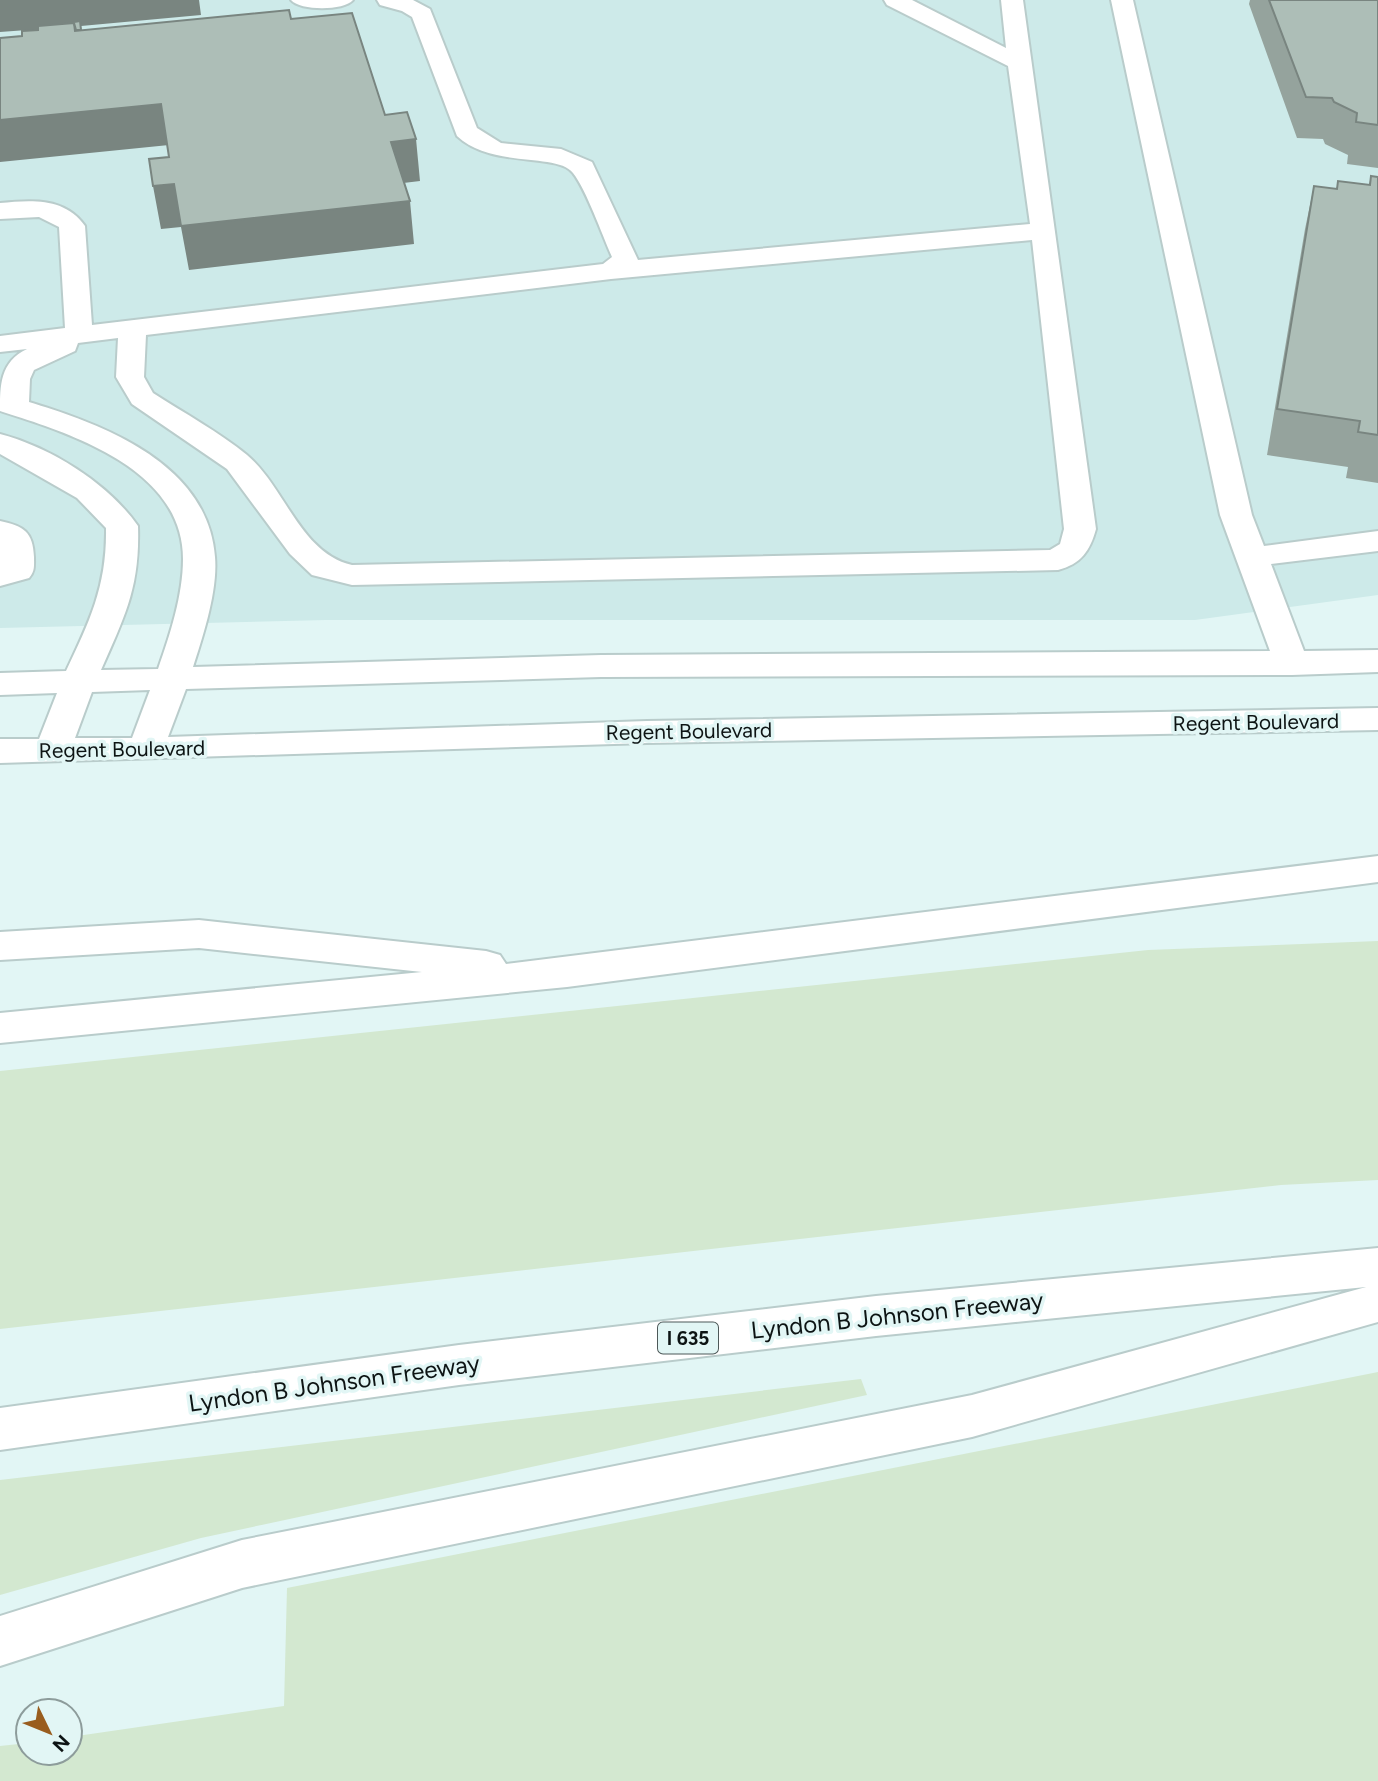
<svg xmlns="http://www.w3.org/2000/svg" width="1378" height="1781" font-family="Figtree,sans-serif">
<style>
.built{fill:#cdeae9}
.green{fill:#d3e8d0}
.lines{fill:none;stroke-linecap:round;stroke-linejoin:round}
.minor-casing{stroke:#b9cccb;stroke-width:4}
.highway-casing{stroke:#b9cccb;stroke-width:4}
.minor{fill:#fff;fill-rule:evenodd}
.highway{fill:#fff;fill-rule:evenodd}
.wall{fill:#95a39d}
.shaded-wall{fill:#798580}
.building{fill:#adbeb7;stroke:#798580;stroke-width:2}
.labels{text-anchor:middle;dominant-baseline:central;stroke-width:7;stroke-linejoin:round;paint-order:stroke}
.shield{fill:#e2f6f5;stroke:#4d5858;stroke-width:2}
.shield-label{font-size:19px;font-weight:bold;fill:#0d1414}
.street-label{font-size:21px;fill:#0d1414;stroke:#e2f6f5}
.near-street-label{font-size:24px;fill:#0d1414;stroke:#e2f6f5}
</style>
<rect width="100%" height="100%" fill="#e2f6f5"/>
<polygon class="built" points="0,0 1378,0 1378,595 1195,620 326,620 0,628"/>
<g class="green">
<polygon points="1378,941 1378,1180 1281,1185 0,1329 0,1071 1148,950"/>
<polygon points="1378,1372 1378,1781 0,1781 0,1746 28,1743 28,1753 70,1753 70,1737 284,1706 287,1588"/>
<polygon points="861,1379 867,1395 201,1538 0,1595 0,1480"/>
</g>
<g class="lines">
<defs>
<g id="minor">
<path d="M291 0H353C344 11 300 11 291 0Z"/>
<path d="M377 0H413L430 9 477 128 501 143 561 149 592 162 638 260 1030 224 1008 66 887 5 884 0H912L1006 48 1001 0H1023L1096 529C1090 551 1081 564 1058 570L352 585 312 575 290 554 227 469 132 404 116 377 118 338 78 343 75 351 34 370 30 379 29 402C105 425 208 464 215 557 218 590 203 636 193 667L601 655 1270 651 1220 515 1111 0H1133L1252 515 1264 546 1378 531V551L1271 564 1304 651 1378 650V672L1292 675 601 677 186 689 168 737 647 721 1378 708V730L647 743 0 763V739H39L57 693 0 695V673L66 671C90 621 107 585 106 528L77 498 0 454V434C50 447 108 483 138 526 140 587 125 616 101 670L158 669C170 635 183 595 183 559 183 468 69 433 0 411 0 385 0 362 27 349L0 352V336L65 328 59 227 39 217 0 219V203C31 200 65 197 85 226L92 325 603 264 612 257C602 235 587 191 573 173 557 152 492 169 457 136L412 17 402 11 380 5ZM1032 240 1064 529 1060 544 1050 550 352 565C300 553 285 487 247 455 219 432 184 413 153 393L144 377 146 335 611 279ZM150 690 132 738H75L92 692Z"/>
<path d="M0 521C24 526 33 532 34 557 34 566 35 571 29 578L0 586Z"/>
</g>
<g id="highway">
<polygon points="1378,856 1378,882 567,987 0,1043 0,1013 422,972 199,948 0,960 0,932 199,920 486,951 500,955 506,964"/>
<polygon points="1378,1248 1378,1322 972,1437 242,1588 0,1666 0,1616 242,1540 972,1395 1366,1287 876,1336 459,1385 0,1450 0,1408 459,1345 876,1296"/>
</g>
</defs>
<use href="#minor" class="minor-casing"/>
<use href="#highway" class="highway-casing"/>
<use href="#minor" class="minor"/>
<use href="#highway" class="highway"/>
</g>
<g class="wall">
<polygon points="1250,0 1378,0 1378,168 1347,164 1348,155 1325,144 1323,139 1297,138 1249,4"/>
<polygon points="1371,176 1378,177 1378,483 1346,478 1348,467 1267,455 1305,229 1314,186 1337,189 1338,181 1369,185"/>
</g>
<g class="shaded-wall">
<polygon points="0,0 199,0 201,15 81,26 83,43 29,39 27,30 0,32"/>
<polygon points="161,104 169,145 0,162 0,120"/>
<polygon points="416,139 420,181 395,184 391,142"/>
<polygon points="174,184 410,201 414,244 189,270 181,227 161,229 153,186"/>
</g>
<g class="building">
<polygon points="1269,0 1378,0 1378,125 1356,122 1357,113 1334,102 1332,98 1306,97"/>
<polygon points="289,10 291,19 352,13 385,115 407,112 416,139 391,142 410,201 181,226 174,184 153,186 149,159 169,157 161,104 0,120 0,38 22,36 22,31 38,30 38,26 74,23 75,31"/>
<polygon points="80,21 81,30 76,30 74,23 68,23"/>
<polygon points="1371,176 1378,177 1378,435 1358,432 1360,421 1277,409 1314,186 1337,189 1338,181 1370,185"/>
</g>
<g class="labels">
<rect class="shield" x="658" y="1322.5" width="60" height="31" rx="5"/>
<g class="shield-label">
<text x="688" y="1338">I 635</text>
</g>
<g class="street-label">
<text transform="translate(1256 722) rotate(-1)">Regent Boulevard</text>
<text transform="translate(689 731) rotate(-1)">Regent Boulevard</text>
<text transform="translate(122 749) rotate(-1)">Regent Boulevard</text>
</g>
<g class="near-street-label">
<text transform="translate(897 1315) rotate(-6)">Lyndon B Johnson Freeway</text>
<text transform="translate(334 1383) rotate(-8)">Lyndon B Johnson Freeway</text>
</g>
</g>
<g transform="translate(49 1732) rotate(133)"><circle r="33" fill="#e2f6f5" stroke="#8d9c9b" stroke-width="2"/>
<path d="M0-5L12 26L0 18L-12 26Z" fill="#995d1e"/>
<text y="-10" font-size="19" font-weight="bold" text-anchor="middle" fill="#0d1414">N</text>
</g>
</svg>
